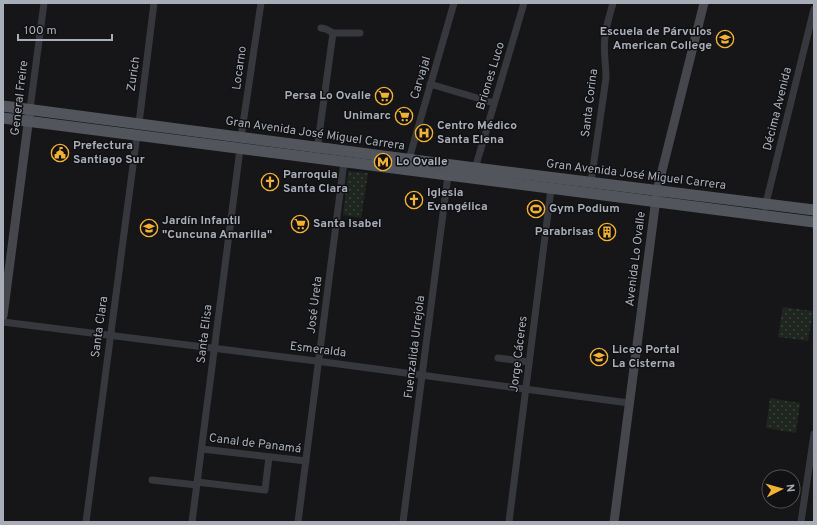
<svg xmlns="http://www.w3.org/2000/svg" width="817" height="525" font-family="Overpass,sans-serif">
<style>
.grass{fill:url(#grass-dots)}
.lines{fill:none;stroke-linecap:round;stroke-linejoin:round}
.street{stroke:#37383d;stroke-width:7}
.secondary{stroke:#45474d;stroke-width:9}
.primary{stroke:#53555c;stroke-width:11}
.labels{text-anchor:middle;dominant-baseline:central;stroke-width:3;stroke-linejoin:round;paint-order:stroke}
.poi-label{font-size:12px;font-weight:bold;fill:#a8adb8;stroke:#111113;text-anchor:start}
.street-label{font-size:12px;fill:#a8adb8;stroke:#111113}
</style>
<defs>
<pattern id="grass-dots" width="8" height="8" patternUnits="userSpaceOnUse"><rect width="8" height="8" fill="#1e261f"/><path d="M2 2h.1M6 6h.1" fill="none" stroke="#3c433d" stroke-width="1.8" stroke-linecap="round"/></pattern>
</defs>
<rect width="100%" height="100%" fill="#161618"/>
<g class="grass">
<polygon points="348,171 368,173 361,218 343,215"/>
<polygon points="783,307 813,311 808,341 778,337"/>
<polygon points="770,398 800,403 796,433 766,428"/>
</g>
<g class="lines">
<g class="street">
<polyline points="321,28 326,29 333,33 360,33"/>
<polyline points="430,84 494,103"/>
<polyline points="30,109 44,3"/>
<polyline points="139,123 154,3"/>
<polyline points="241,137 261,3"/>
<polyline points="317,150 333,33"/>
<polyline points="409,159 454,3"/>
<polyline points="474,172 524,3"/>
<path d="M591 182 606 78C606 64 603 51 605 37 606 26 610 14 613 3"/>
<polyline points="765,207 814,9"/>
<polyline points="3,322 324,362 629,403"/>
<polyline points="498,358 529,362"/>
<polyline points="202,449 306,461"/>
<polyline points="152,480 197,485"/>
<polyline points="197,482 265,490 269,457"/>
<polyline points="86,522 137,135"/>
<polyline points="192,522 240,149"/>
<polyline points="298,522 344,162"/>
<polyline points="403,522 448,175"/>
<polyline points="509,522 551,189"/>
<polyline points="801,522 814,434"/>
</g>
<g class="secondary">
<polyline points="3,316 30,109"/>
<polyline points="614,522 657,191 704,3"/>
</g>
<g class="primary">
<polyline points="3,106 475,168 814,210"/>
<polyline points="3,118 814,222"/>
</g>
</g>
<defs>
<symbol id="school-ring" viewBox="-11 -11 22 22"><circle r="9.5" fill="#111113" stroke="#f2b134" stroke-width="1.5"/><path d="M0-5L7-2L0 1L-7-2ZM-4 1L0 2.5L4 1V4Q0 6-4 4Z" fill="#f2b134"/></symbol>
<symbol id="supermarket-ring" viewBox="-11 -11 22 22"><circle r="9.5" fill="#111113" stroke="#f2b134" stroke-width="1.5"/><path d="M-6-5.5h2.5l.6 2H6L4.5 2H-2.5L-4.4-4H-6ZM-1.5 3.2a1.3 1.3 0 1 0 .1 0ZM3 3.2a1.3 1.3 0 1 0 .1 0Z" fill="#f2b134"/></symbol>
<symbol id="hospital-ring" viewBox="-11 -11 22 22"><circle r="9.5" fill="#111113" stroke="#f2b134" stroke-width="1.5"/><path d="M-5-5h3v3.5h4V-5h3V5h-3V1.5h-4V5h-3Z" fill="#f2b134"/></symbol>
<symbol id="civic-ring" viewBox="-11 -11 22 22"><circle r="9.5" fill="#111113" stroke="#f2b134" stroke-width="1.5"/><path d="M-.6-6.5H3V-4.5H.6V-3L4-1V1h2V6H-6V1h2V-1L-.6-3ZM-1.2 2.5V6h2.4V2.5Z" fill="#f2b134"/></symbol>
<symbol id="metro-ring" viewBox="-11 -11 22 22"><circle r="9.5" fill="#111113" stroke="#f2b134" stroke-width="1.5"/><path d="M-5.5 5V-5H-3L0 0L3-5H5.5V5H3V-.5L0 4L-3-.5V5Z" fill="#f2b134"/></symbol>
<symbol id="church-ring" viewBox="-11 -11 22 22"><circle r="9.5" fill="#111113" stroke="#f2b134" stroke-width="1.5"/><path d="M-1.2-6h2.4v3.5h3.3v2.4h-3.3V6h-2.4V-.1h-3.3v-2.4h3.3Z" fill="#f2b134"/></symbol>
<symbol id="stadium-ring" viewBox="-11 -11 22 22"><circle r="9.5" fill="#111113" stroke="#f2b134" stroke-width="1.5"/><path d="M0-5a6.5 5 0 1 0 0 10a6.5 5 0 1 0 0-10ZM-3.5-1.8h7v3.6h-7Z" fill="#f2b134"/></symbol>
<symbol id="building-ring" viewBox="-11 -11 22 22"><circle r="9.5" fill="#111113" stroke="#f2b134" stroke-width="1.5"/><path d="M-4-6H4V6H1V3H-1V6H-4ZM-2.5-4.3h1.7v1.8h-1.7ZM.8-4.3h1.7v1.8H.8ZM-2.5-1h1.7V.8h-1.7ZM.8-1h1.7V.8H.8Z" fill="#f2b134"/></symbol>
</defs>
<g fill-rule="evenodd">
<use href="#school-ring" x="715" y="29" width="20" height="20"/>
<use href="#supermarket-ring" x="374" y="86" width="20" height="20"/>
<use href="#supermarket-ring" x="394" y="106" width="20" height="20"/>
<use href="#hospital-ring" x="414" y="123" width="20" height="20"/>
<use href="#civic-ring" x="50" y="143" width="20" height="20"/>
<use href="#metro-ring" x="373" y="152" width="20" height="20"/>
<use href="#church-ring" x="260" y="172" width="20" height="20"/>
<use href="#church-ring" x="404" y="190" width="20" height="20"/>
<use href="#stadium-ring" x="526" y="199" width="20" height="20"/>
<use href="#supermarket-ring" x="290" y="214" width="20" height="20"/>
<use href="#school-ring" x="139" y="218" width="20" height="20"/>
<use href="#building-ring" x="597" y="222" width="20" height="20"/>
<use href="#school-ring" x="589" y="347" width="20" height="20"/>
</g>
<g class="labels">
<g class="poi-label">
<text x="712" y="32" text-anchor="end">Escuela de Párvulos<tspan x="712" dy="14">American College</tspan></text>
<text x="371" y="96" text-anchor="end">Persa Lo Ovalle</text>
<text x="391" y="116" text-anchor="end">Unimarc</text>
<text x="437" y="126">Centro Médico<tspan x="437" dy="14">Santa Elena</tspan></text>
<text x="73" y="146">Prefectura<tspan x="73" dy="14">Santiago Sur</tspan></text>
<text x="396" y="162">Lo Ovalle</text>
<text x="283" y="175">Parroquia<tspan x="283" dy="14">Santa Clara</tspan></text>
<text x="427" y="193">Iglesia<tspan x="427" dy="14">Evangélica</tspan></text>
<text x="549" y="209">Gym Podium</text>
<text x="162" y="221">Jardín Infantil<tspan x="162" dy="14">"Cuncuna Amarilla"</tspan></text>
<text x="313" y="224">Santa Isabel</text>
<text x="594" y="232" text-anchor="end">Parabrisas</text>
<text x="612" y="350">Liceo Portal<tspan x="612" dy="14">La Cisterna</tspan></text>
</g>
<g class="street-label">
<text transform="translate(240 68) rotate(-82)">Locarno</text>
<text transform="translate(134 74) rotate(-82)">Zurich</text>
<text transform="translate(491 76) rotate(-73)">Briones Luco</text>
<text transform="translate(421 78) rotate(-73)">Carvajal</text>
<text transform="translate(20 98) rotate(-83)">General Freire</text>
<text transform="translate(590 103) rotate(-83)">Santa Corina</text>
<text transform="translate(778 109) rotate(-76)">Décima Avenida</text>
<text transform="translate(315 134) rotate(8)">Gran Avenida José Miguel Carrera</text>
<text transform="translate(636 175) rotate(7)">Gran Avenida José Miguel Carrera</text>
<text transform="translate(636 259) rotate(-83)">Avenida Lo Ovalle</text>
<text transform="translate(315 305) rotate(-83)">José Ureta</text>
<text transform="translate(100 327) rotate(-82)">Santa Clara</text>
<text transform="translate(205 334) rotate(-83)">Santa Elisa</text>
<text transform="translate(415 347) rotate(-83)">Fuenzalida Urrejola</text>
<text transform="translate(318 350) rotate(7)">Esmeralda</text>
<text transform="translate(519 354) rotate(-83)">Jorge Cáceres</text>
<text transform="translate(255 444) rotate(7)">Canal de Panamá</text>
</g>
</g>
<rect width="817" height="525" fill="none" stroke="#a8adb8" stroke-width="8"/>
<g transform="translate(781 489) rotate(84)"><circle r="19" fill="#111113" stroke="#4d4f55"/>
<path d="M0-3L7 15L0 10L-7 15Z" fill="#f2b134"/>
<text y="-6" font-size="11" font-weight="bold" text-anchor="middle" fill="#a8adb8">N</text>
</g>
<path d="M18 34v6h94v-6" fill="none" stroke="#a8adb8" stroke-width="2"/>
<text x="24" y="34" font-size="12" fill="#a8adb8" stroke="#111113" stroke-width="3" paint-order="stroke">100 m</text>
</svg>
